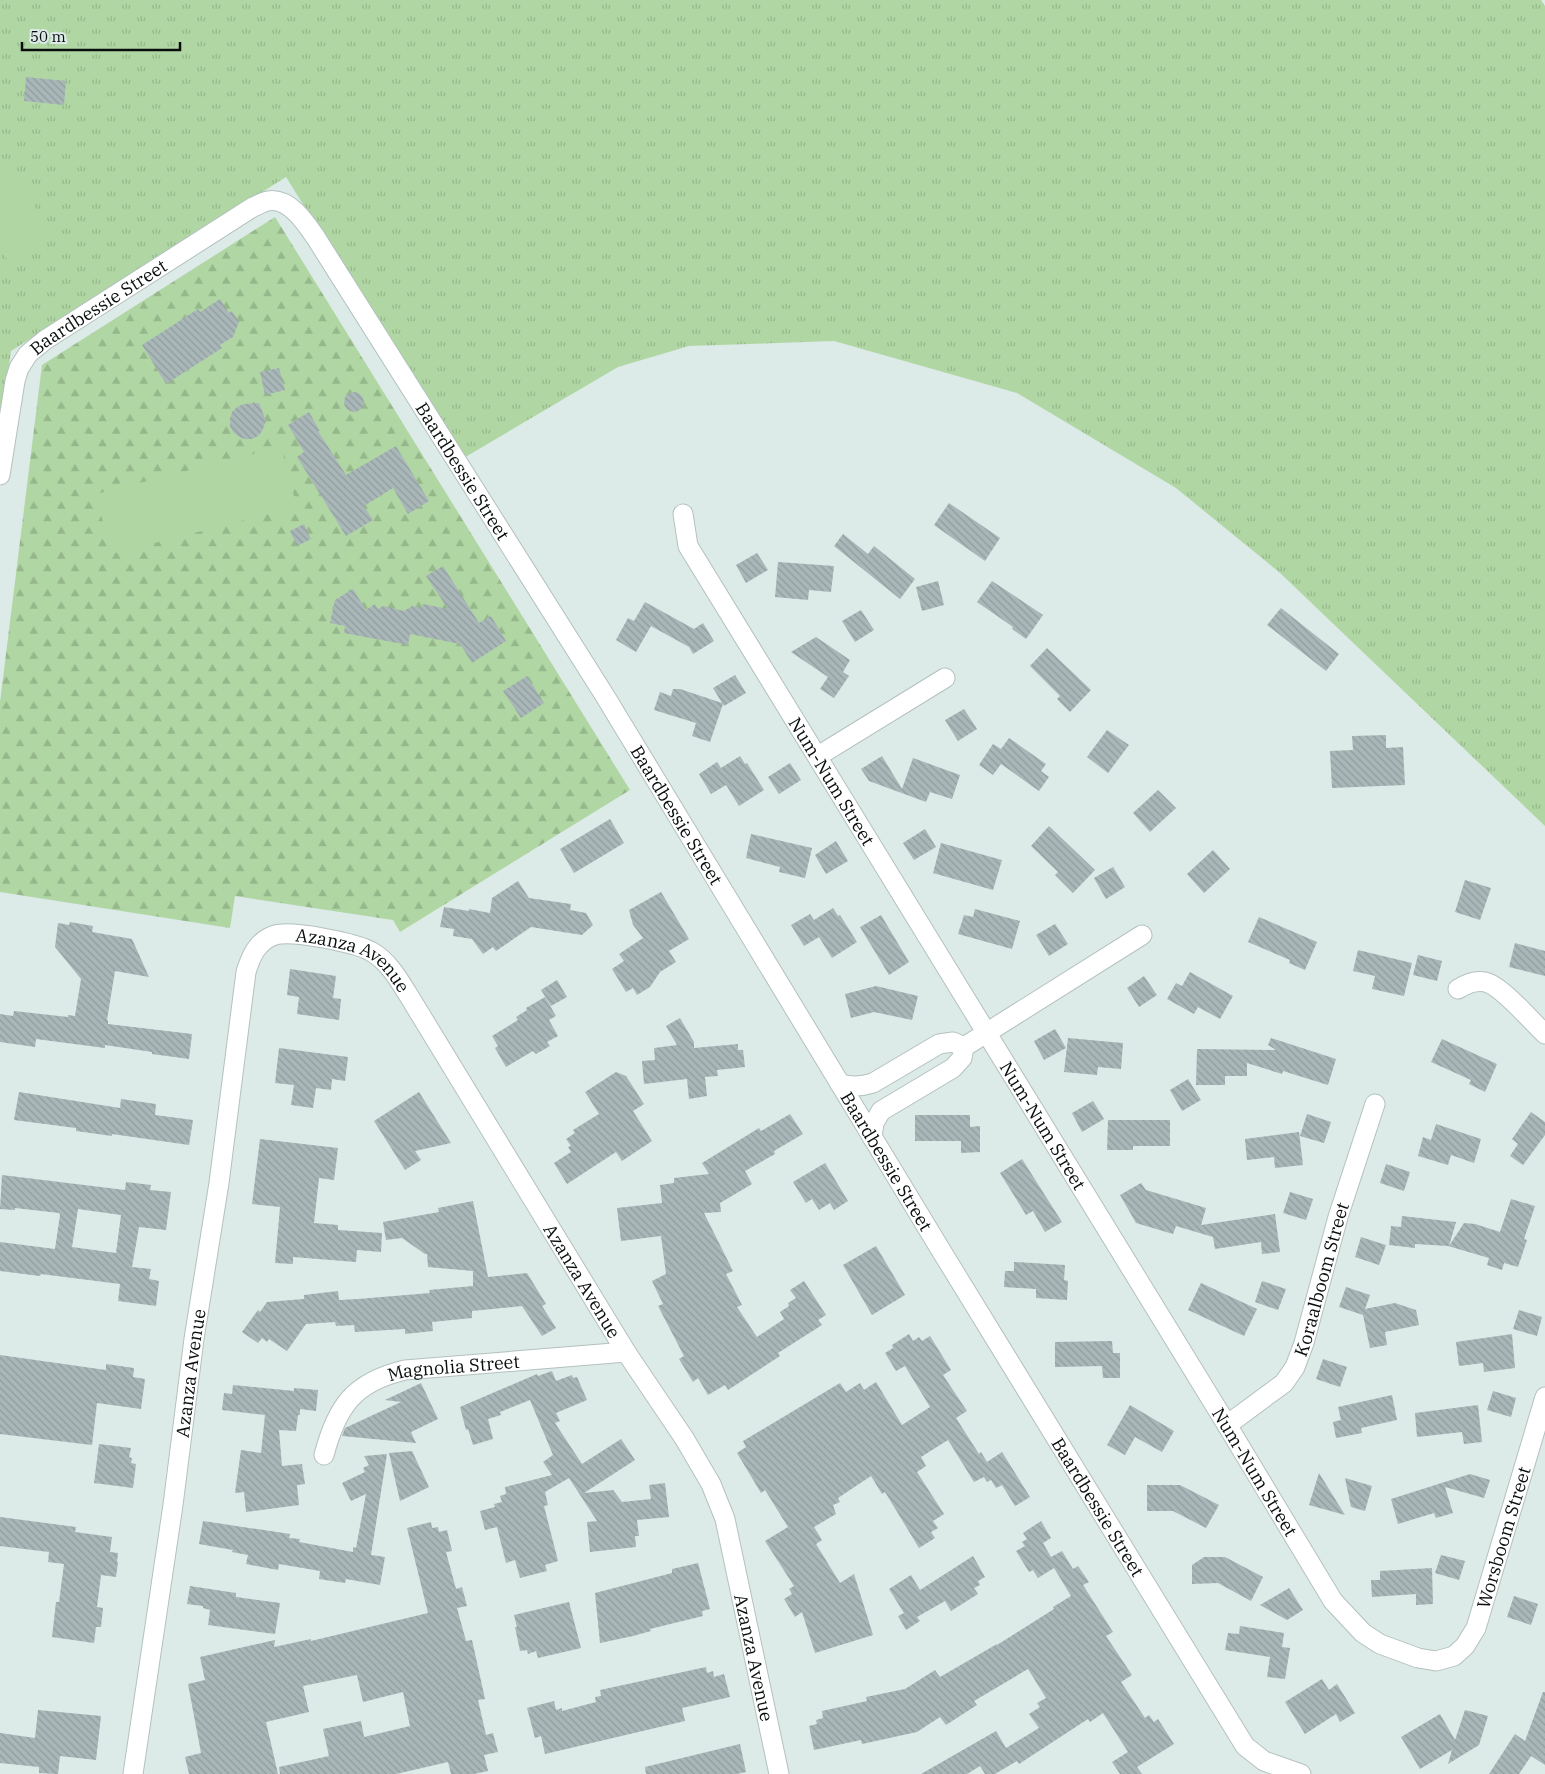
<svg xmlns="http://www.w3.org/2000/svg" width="1545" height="1774" font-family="'IBM Plex Serif',serif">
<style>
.grass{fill:url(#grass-tufts)}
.forest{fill:url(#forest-firs)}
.pitch{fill:#b0d7a3}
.building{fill:url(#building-back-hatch);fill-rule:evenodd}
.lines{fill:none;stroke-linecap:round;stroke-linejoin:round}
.street-casing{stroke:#b3c1bf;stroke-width:21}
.street{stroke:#fff;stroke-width:19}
.labels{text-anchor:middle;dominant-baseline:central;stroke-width:5;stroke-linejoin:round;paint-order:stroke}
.street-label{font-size:18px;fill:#090e0d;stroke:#dceae8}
</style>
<defs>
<pattern id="grass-tufts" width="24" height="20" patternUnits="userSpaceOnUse" patternTransform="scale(1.25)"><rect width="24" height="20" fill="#b0d7a3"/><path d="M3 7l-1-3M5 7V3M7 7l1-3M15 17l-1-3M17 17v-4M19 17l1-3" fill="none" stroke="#96b78b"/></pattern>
<pattern id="forest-firs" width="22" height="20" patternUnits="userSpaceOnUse" patternTransform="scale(1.25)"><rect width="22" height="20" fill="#b0d7a3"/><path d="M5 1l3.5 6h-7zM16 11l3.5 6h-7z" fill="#96b78b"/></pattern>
<pattern id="building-back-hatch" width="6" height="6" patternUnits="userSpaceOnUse" patternTransform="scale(1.25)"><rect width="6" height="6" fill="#a9b7b9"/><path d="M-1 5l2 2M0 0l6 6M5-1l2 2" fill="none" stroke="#909c9e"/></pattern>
</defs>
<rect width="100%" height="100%" fill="#dceae8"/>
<polygon class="grass" points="0,0 1541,0 1545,6 1545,826 1279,572 1176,488 1017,393 834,341 689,346 618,367 462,459 286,177 11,351 0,430"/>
<polygon class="forest" points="275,217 630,790 400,932 393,920 235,896 230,928 0,892 0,702 42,365"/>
<g class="pitch">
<polygon points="9,160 51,236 8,261 0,247 0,165"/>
<polygon points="281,447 297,507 111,554 96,494"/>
</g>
<g class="building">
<polygon points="26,77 66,81 64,105 24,101"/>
<polygon points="220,299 229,313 232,311 239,322 233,337 220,345 222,348 166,384 142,345 198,309 200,312"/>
<polygon points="279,368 285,390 265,395 260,372"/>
<circle cx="354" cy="402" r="10"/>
<polygon points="259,403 266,421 262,431 258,436 252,439 245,439 239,437 233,432 230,426 230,419 232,412 237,407 244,404"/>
<polygon points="309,412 320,431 318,431 346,475 396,446 429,501 408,514 393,488 364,506 373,520 346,536 297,457 304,452 288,425"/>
<polygon points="949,503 1000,538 985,561 934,525"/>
<polygon points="304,524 311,539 297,546 290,531"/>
<polygon points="843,534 868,554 874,546 915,579 900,599 834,546"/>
<polygon points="757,553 768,570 746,583 736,565"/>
<polygon points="778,562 834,566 831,592 809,590 808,600 775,597"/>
<polygon points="443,566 479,623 491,616 506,641 472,663 460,644 410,634 408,645 344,633 345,626 330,623 335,600 353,589 366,610 375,604 378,609 383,606 404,611 412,606 422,608 423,604 448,609 426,576"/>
<polygon points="938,581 944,605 922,611 916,587"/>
<polygon points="992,581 1043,615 1026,639 1012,629 1013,627 977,602"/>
<polygon points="645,602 694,629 703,623 714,641 693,654 689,647 651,626 636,652 616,640 628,618 634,621"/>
<polygon points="1281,608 1339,654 1326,671 1267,625"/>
<polygon points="861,610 874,630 855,642 842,621"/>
<polygon points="816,637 850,660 843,672 849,676 834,698 820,689 828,677 791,652"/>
<polygon points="1047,648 1091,690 1070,712 1057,699 1060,696 1030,666"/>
<polygon points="735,675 746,693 724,706 723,704 710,742 692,736 696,723 654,710 660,692 671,696 673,689 680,689 722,703 713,688"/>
<polygon points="527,676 544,703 521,718 503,691"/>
<polygon points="964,709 977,729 958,741 945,720"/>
<polygon points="1107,730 1129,745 1108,773 1087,757"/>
<polygon points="1386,735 1386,748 1403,747 1405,785 1332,788 1330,751 1353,750 1352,736"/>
<polygon points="1009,738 1046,764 1041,771 1049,777 1039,791 1001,764 993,775 979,765 993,744 1001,749"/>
<polygon points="740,756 745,764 747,763 764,790 739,806 726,785 711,794 699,774 717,762 721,768"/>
<polygon points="882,756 902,789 913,758 960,775 952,799 930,792 926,802 869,781 861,769"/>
<polygon points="790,763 801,780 779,794 768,777"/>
<polygon points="1158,790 1176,808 1150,832 1133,813"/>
<polygon points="610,819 624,843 574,873 560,849"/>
<polygon points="1049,826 1095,870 1073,893 1055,875 1058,872 1031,846"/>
<polygon points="925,829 936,847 914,860 903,843"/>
<polygon points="751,834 812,848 805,878 779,872 780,867 746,858"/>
<polygon points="836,841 848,861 826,874 815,855"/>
<polygon points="941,843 1002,860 993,890 933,873"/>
<polygon points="1213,850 1230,869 1204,893 1187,874"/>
<polygon points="1113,867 1125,887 1106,899 1094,878"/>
<polygon points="1465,880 1491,888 1480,920 1455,912"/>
<polygon points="518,881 529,898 571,904 570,910 586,913 593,925 582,935 531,927 496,951 493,947 483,954 472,939 453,936 454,929 440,927 444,907 469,911 469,909 490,913 492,898"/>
<polygon points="661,892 689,939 669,951 676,962 660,972 650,987 637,995 633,988 626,992 612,969 624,961 619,954 643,938 633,925 629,910"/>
<polygon points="833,908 838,916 840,915 857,942 832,958 819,937 804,946 791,925 810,914 814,920"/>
<polygon points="975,909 1020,921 1012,949 958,934 964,915 973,917"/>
<polygon points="881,915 909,962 889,975 860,927"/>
<polygon points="1259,917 1317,942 1305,970 1289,963 1290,960 1248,942"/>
<polygon points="70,922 93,926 92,932 132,939 149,977 115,971 107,1020 108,1020 108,1024 192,1034 189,1059 152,1054 152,1052 105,1045 105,1048 36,1039 35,1047 0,1042 0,1014 13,1016 14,1011 68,1017 68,1015 75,1016 81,979 55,947 58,923 69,925"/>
<polygon points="1055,924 1068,944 1049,956 1036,935"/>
<polygon points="1515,943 1545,951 1545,976 1509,967"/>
<polygon points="1358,950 1412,963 1404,996 1372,989 1375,976 1353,971"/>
<polygon points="1418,955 1442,961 1437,981 1413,975"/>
<polygon points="290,969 336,976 333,998 341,999 339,1020 297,1014 299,997 287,995"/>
<polygon points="1190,972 1233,996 1220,1019 1198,1007 1194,1014 1167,999 1176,983 1182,986"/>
<polygon points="1144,976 1157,995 1139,1007 1127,988"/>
<polygon points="557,980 567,997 551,1006 541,990"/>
<polygon points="876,986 918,996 912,1020 874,1012 851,1018 845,994"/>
<polygon points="545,997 556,1016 549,1020 558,1036 547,1042 550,1046 536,1054 533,1051 506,1067 495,1048 498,1046 492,1036 518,1020 516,1017 527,1010 526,1008"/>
<polygon points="680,1018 694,1042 694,1048 738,1044 738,1050 743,1050 745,1067 717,1070 718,1076 705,1077 707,1096 689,1099 687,1079 644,1084 642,1061 655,1060 654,1048 677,1045 666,1026"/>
<polygon points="1055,1029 1066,1048 1044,1060 1034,1041"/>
<polygon points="1068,1038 1123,1043 1121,1069 1098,1067 1097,1075 1064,1072"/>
<polygon points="1271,1038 1336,1059 1328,1085 1283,1071 1282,1074 1247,1063 1247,1076 1225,1076 1225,1085 1196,1085 1197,1049 1276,1050 1268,1045"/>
<polygon points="1442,1039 1497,1064 1485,1092 1469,1084 1471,1080 1431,1062"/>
<polygon points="279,1048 348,1057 345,1081 332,1079 331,1090 316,1088 313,1108 291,1105 294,1085 275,1083"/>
<polygon points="616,1072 626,1076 644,1104 633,1111 652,1141 622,1161 616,1152 567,1184 554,1163 571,1152 568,1147 571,1146 566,1139 575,1133 573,1130 599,1114 585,1092"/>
<polygon points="1188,1079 1201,1100 1182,1111 1170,1090"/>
<polygon points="19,1092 120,1108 121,1099 156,1104 155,1115 193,1120 189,1145 112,1134 112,1136 76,1131 76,1128 14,1120"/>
<polygon points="419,1092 451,1143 415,1151 421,1160 405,1170 374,1121"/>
<polygon points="1093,1101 1104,1119 1082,1132 1072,1113"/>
<polygon points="1531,1112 1545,1122 1545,1135 1523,1165 1510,1156 1518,1144 1512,1139"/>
<polygon points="790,1114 803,1134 774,1151 775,1154 745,1171 752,1184 720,1203 721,1212 704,1213 733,1271 726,1274 742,1305 737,1307 757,1337 784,1319 780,1312 789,1306 788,1303 796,1298 790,1290 804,1281 826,1315 818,1320 822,1325 778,1353 780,1356 728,1390 725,1385 708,1395 698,1378 693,1382 679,1359 684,1356 658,1306 663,1304 652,1281 666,1274 661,1236 621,1241 617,1208 662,1203 660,1185 674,1183 674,1178 709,1174 702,1163 759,1128 761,1131"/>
<polygon points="1307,1114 1331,1122 1324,1143 1300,1136"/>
<polygon points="915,1115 970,1115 970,1127 980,1126 980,1152 961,1153 961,1141 915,1141"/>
<polygon points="1108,1120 1170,1120 1170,1146 1133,1146 1133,1150 1107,1150"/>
<polygon points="1436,1124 1481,1139 1474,1163 1451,1155 1448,1165 1418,1156 1423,1137 1431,1140"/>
<polygon points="1299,1132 1303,1165 1275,1168 1274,1157 1247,1160 1245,1139"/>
<polygon points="260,1139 338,1148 334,1180 319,1178 314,1223 338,1225 338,1230 382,1233 381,1252 357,1250 356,1262 293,1257 293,1264 275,1263 280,1207 252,1204"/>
<polygon points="1022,1159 1062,1222 1045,1232 1033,1211 1026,1215 1000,1173"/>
<polygon points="825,1163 848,1201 834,1210 830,1203 819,1210 812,1199 806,1203 793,1182"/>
<polygon points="1386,1164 1410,1172 1404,1191 1380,1183"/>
<path d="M2 1175 125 1190 126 1182 151 1185 150 1190 171 1192 166 1230 139 1227 132 1267 151 1269 149 1279 159 1281 156 1306 118 1301 120 1284 41 1274 40 1276 0 1271V1242L55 1249 60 1215 59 1213 15 1208V1210L0 1209ZM78 1209 121 1215 116 1253 72 1247Z"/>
<polygon points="1141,1183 1146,1190 1206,1208 1201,1225 1275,1214 1280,1252 1262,1254 1261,1242 1215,1249 1213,1237 1176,1226 1173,1234 1136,1223 1120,1195"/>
<polygon points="1290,1192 1313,1199 1306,1220 1283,1213"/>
<polygon points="1511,1199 1535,1206 1524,1239 1527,1240 1518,1267 1504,1263 1502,1270 1487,1265 1489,1258 1448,1246 1415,1244 1415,1248 1389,1245 1391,1226 1401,1227 1402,1216 1456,1222 1449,1246 1464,1223 1475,1224 1500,1232"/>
<polygon points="473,1201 488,1277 527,1273 546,1304 542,1306 556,1328 542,1336 522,1306 472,1311 472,1318 432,1322 433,1331 405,1334 405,1329 355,1332 354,1325 336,1326 335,1322 306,1324 287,1351 269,1339 267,1342 262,1338 258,1343 242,1332 258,1310 260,1312 267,1302 304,1299 304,1295 338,1291 339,1300 358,1299 430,1293 429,1290 473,1286 473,1271 428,1267 427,1254 425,1254 402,1238 386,1240 383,1222 439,1212 438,1208"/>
<polygon points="1361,1237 1386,1245 1379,1265 1355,1257"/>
<polygon points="876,1246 905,1295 872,1315 843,1265"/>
<polygon points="1014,1262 1065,1265 1064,1280 1068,1281 1067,1300 1036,1298 1036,1289 1004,1287 1005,1271 1014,1271"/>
<polygon points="1262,1281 1286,1289 1278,1310 1255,1302"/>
<polygon points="1201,1283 1257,1309 1244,1336 1188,1310"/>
<polygon points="1346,1287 1370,1295 1365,1309 1395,1303 1416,1310 1419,1325 1385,1332 1387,1345 1370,1348 1363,1315 1339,1307"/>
<polygon points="1519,1310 1542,1317 1537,1336 1513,1329"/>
<polygon points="909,1334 913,1341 919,1337 922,1341 930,1336 951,1370 943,1375 967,1411 956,1418 979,1454 981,1452 987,1462 1002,1452 1030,1497 1015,1506 1002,1485 996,1488 991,1480 987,1482 984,1477 974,1482 948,1440 921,1457 926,1466 917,1472 944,1514 933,1521 938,1528 931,1532 935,1538 919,1548 885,1492 882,1494 871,1476 838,1498 840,1502 833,1505 836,1514 814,1527 822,1540 816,1544 840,1583 854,1574 873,1635 815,1653 802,1612 795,1617 784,1599 792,1594 789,1589 794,1586 765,1541 788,1527 765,1490 761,1493 737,1453 746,1447 743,1441 840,1383 846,1392 860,1383 864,1390 876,1382 902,1425 930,1407 905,1366 896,1371 885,1353 893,1348 892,1345"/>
<polygon points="1512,1334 1515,1368 1484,1372 1483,1363 1459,1366 1456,1342"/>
<polygon points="1112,1341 1113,1353 1120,1353 1120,1378 1103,1378 1102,1366 1055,1367 1055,1342"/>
<polygon points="0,1355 106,1370 106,1364 134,1368 133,1377 145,1379 141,1409 97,1403 92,1445 0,1434"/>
<polygon points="1323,1359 1347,1367 1340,1387 1316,1379"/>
<polygon points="552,1371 556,1381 572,1375 573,1378 577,1377 587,1400 556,1413 560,1421 555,1423 582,1464 621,1439 635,1460 584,1493 613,1490 622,1502 651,1499 649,1485 665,1483 669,1517 637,1520 639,1536 635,1536 636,1547 590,1552 587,1522 597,1521 569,1478 545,1492 548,1505 544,1506 558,1561 545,1565 547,1571 520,1578 515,1560 506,1563 497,1527 485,1530 480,1511 495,1507 494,1504 502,1502 500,1496 506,1494 505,1487 552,1475 543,1462 553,1455 530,1400 500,1412 501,1415 488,1419 493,1439 473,1445 468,1429 466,1430 460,1407 537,1374 538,1376"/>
<polygon points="421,1383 438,1419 411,1432 416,1443 342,1436 345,1428 401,1402 385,1400"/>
<polygon points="233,1385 294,1391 294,1388 318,1390 316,1411 300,1409 300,1415 298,1415 296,1431 279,1430 282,1466 302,1464 305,1484 297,1485 299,1505 246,1512 244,1492 235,1493 241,1450 261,1453 265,1415 222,1410 224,1393 232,1394"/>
<polygon points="1493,1391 1516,1398 1511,1417 1487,1410"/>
<polygon points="1392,1395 1397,1420 1361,1428 1362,1433 1336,1438 1333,1422 1341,1420 1338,1407"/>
<polygon points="1130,1405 1174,1431 1162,1452 1135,1437 1125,1455 1107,1445"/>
<polygon points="1478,1405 1482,1442 1464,1444 1462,1432 1417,1437 1415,1413"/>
<polygon points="99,1444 131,1448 129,1457 132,1458 131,1463 136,1464 133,1488 94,1483"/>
<polygon points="412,1451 429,1487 400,1501 389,1453"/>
<polygon points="387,1454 371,1555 385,1557 380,1585 346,1579 345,1583 319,1579 320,1571 279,1564 278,1570 246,1564 248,1555 232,1552 233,1550 199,1544 203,1521 290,1534 289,1538 300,1539 299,1542 353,1552 353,1547 356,1548 366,1494 351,1501 342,1483 365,1472 363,1468 369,1465 364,1456"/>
<polygon points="1319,1473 1345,1515 1309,1505"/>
<polygon points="1470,1474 1490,1480 1484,1498 1445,1487 1453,1513 1436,1518 1434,1513 1398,1524 1391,1499"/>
<polygon points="1345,1478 1372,1486 1365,1511 1351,1507"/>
<polygon points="1147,1485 1180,1485 1219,1505 1206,1528 1173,1511 1147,1511"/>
<polygon points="0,1517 76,1527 75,1532 112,1537 110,1552 118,1553 117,1562 118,1562 116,1577 101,1575 97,1607 103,1608 101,1627 96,1627 94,1643 52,1637 56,1602 59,1602 64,1564 48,1562 49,1552 0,1546"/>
<polygon points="1041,1521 1051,1538 1043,1543 1051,1557 1062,1551 1073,1569 1078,1566 1089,1582 1083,1585 1113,1632 1106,1636 1132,1675 1121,1682 1145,1718 1149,1715 1154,1722 1158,1719 1174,1744 1137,1767 1142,1774 1120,1774 1112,1762 1128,1752 1103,1713 1090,1722 1088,1719 1019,1764 1017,1761 995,1774 985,1774 980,1766 967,1774 921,1774 996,1731 1006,1748 1039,1728 1029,1714 1040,1707 1037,1703 1046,1698 1028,1669 974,1701 977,1705 946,1725 940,1717 917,1732 862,1744 861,1740 814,1750 809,1726 817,1724 816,1720 823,1718 822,1711 867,1701 866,1697 905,1689 935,1670 940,1677 997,1644 997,1645 1054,1609 1053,1607 1071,1596 1054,1568 1038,1578 1033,1570 1029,1572 1016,1551 1025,1546 1022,1542 1027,1539 1023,1533"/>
<polygon points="431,1522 432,1528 438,1527 439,1532 447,1530 452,1551 446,1552 456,1589 462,1587 467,1606 457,1608 466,1641 472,1640 476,1658 485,1699 478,1700 486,1735 493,1733 498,1752 484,1755 488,1771 474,1774 451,1774 448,1762 396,1774 280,1774 279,1767 329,1756 323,1729 361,1721 364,1737 410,1726 403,1692 363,1702 357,1675 303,1686 309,1712 266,1722 278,1774 189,1774 185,1757 201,1753 188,1684 205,1680 200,1657 275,1640 274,1647 311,1639 311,1641 428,1613 407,1528"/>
<polygon points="1441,1555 1465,1561 1459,1580 1435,1573"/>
<polygon points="973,1556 985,1577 978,1581 980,1585 974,1588 978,1594 951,1611 945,1601 917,1617 920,1621 906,1630 898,1616 904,1613 889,1589 911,1575 920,1590"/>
<polygon points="1204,1557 1225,1557 1263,1577 1251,1601 1218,1583 1192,1584 1192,1565"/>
<polygon points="698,1563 710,1609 702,1611 703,1616 650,1629 651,1631 633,1636 600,1643 595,1593 672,1573 672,1569"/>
<polygon points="1432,1568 1433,1604 1416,1605 1416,1594 1372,1597 1371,1580 1380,1580 1380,1571"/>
<polygon points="190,1586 236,1593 236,1597 280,1603 275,1634 208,1625 210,1610 203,1608 203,1606 187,1604"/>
<polygon points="1289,1588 1303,1610 1287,1620 1260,1605"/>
<polygon points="1514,1596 1538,1604 1531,1625 1507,1617"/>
<polygon points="569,1602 581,1648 538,1658 536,1651 528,1654 527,1650 520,1651 515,1627 517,1627 514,1615"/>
<polygon points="1240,1626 1284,1633 1282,1647 1290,1648 1285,1679 1267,1677 1270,1657 1225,1650 1228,1633 1239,1634"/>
<polygon points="706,1667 707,1673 713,1671 714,1677 724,1674 730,1697 682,1708 685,1721 545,1754 541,1736 535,1738 527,1708 554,1701 556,1710 562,1708 562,1711 596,1702 595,1697 601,1696 600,1690"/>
<polygon points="1322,1679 1329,1690 1337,1684 1355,1713 1340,1722 1336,1714 1305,1734 1285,1702"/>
<polygon points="1543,1692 1545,1692 1545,1765 1531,1756 1519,1774 1489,1774 1515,1734 1525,1741"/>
<polygon points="38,1710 101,1716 96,1760 60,1756 58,1774 39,1773 39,1767 0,1763 0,1733 35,1738"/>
<polygon points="1465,1710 1488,1716 1479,1745 1448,1764 1452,1750 1420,1769 1401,1737 1440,1714 1455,1740"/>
<polygon points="740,1744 746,1772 737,1774 646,1774 645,1767"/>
</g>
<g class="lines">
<defs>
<g id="street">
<path id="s1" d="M0 475 15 381 19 368 28 354 45 340 253 207C258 205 263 202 268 201 289 197 306 223 316 238L605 696 942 1252 1245 1746 1264 1761 1301 1774"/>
<path id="s2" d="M683 514 688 546 1227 1425 1333 1601 1363 1633 1380 1644 1418 1658 1436 1661 1454 1656 1465 1646 1476 1628 1545 1397"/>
<polyline points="818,756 945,678"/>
<path d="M1458 989C1466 984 1475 980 1485 982 1501 985 1532 1022 1545 1034"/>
<path d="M840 1084C852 1087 861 1087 873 1083L939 1044 953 1042 964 1047"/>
<polyline points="872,1137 874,1123 881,1111 953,1068 962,1058 964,1047 1142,935"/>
<path id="s3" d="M1227 1425 1284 1383 1295 1367 1304 1343 1338 1217 1375 1104"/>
<path id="s4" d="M324 1455C337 1406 354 1382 405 1370L626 1352"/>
<path id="s5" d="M133 1774 173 1505 194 1339 219 1183 246 972C251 956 257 941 275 935 292 930 357 943 372 952 389 962 399 980 409 996L626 1352 684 1438 711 1484 725 1519 779 1774"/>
</g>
</defs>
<use href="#street" class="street-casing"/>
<use href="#street" class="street"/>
</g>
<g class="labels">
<g class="street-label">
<text stroke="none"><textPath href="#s1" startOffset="210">Baardbessie Street</textPath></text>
<text stroke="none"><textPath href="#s1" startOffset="750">Baardbessie Street</textPath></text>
<text stroke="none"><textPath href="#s2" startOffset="308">Num-Num Street</textPath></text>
<text stroke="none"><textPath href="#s1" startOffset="1155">Baardbessie Street</textPath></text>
<text stroke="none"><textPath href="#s5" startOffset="945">Azanza Avenue</textPath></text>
<text stroke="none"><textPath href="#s2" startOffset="712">Num-Num Street</textPath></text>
<text stroke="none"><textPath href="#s1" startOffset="1560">Baardbessie Street</textPath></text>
<text stroke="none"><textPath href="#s3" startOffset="182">Koraalboom Street</textPath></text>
<text stroke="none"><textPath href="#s5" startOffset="1350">Azanza Avenue</textPath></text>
<text stroke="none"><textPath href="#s4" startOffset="174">Magnolia Street</textPath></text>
<text stroke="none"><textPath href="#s5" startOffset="405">Azanza Avenue</textPath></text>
<text stroke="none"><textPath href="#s2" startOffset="1118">Num-Num Street</textPath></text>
<text stroke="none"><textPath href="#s1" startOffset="1965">Baardbessie Street</textPath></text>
<text stroke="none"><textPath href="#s2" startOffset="1541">Worsboom Street</textPath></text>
<text stroke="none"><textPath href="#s5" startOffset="1770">Azanza Avenue</textPath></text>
</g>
</g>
<path d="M22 42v8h158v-8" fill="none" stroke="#090e0d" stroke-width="2.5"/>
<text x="30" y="42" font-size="15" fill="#090e0d" stroke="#dceae8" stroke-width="4" paint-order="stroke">50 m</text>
</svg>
